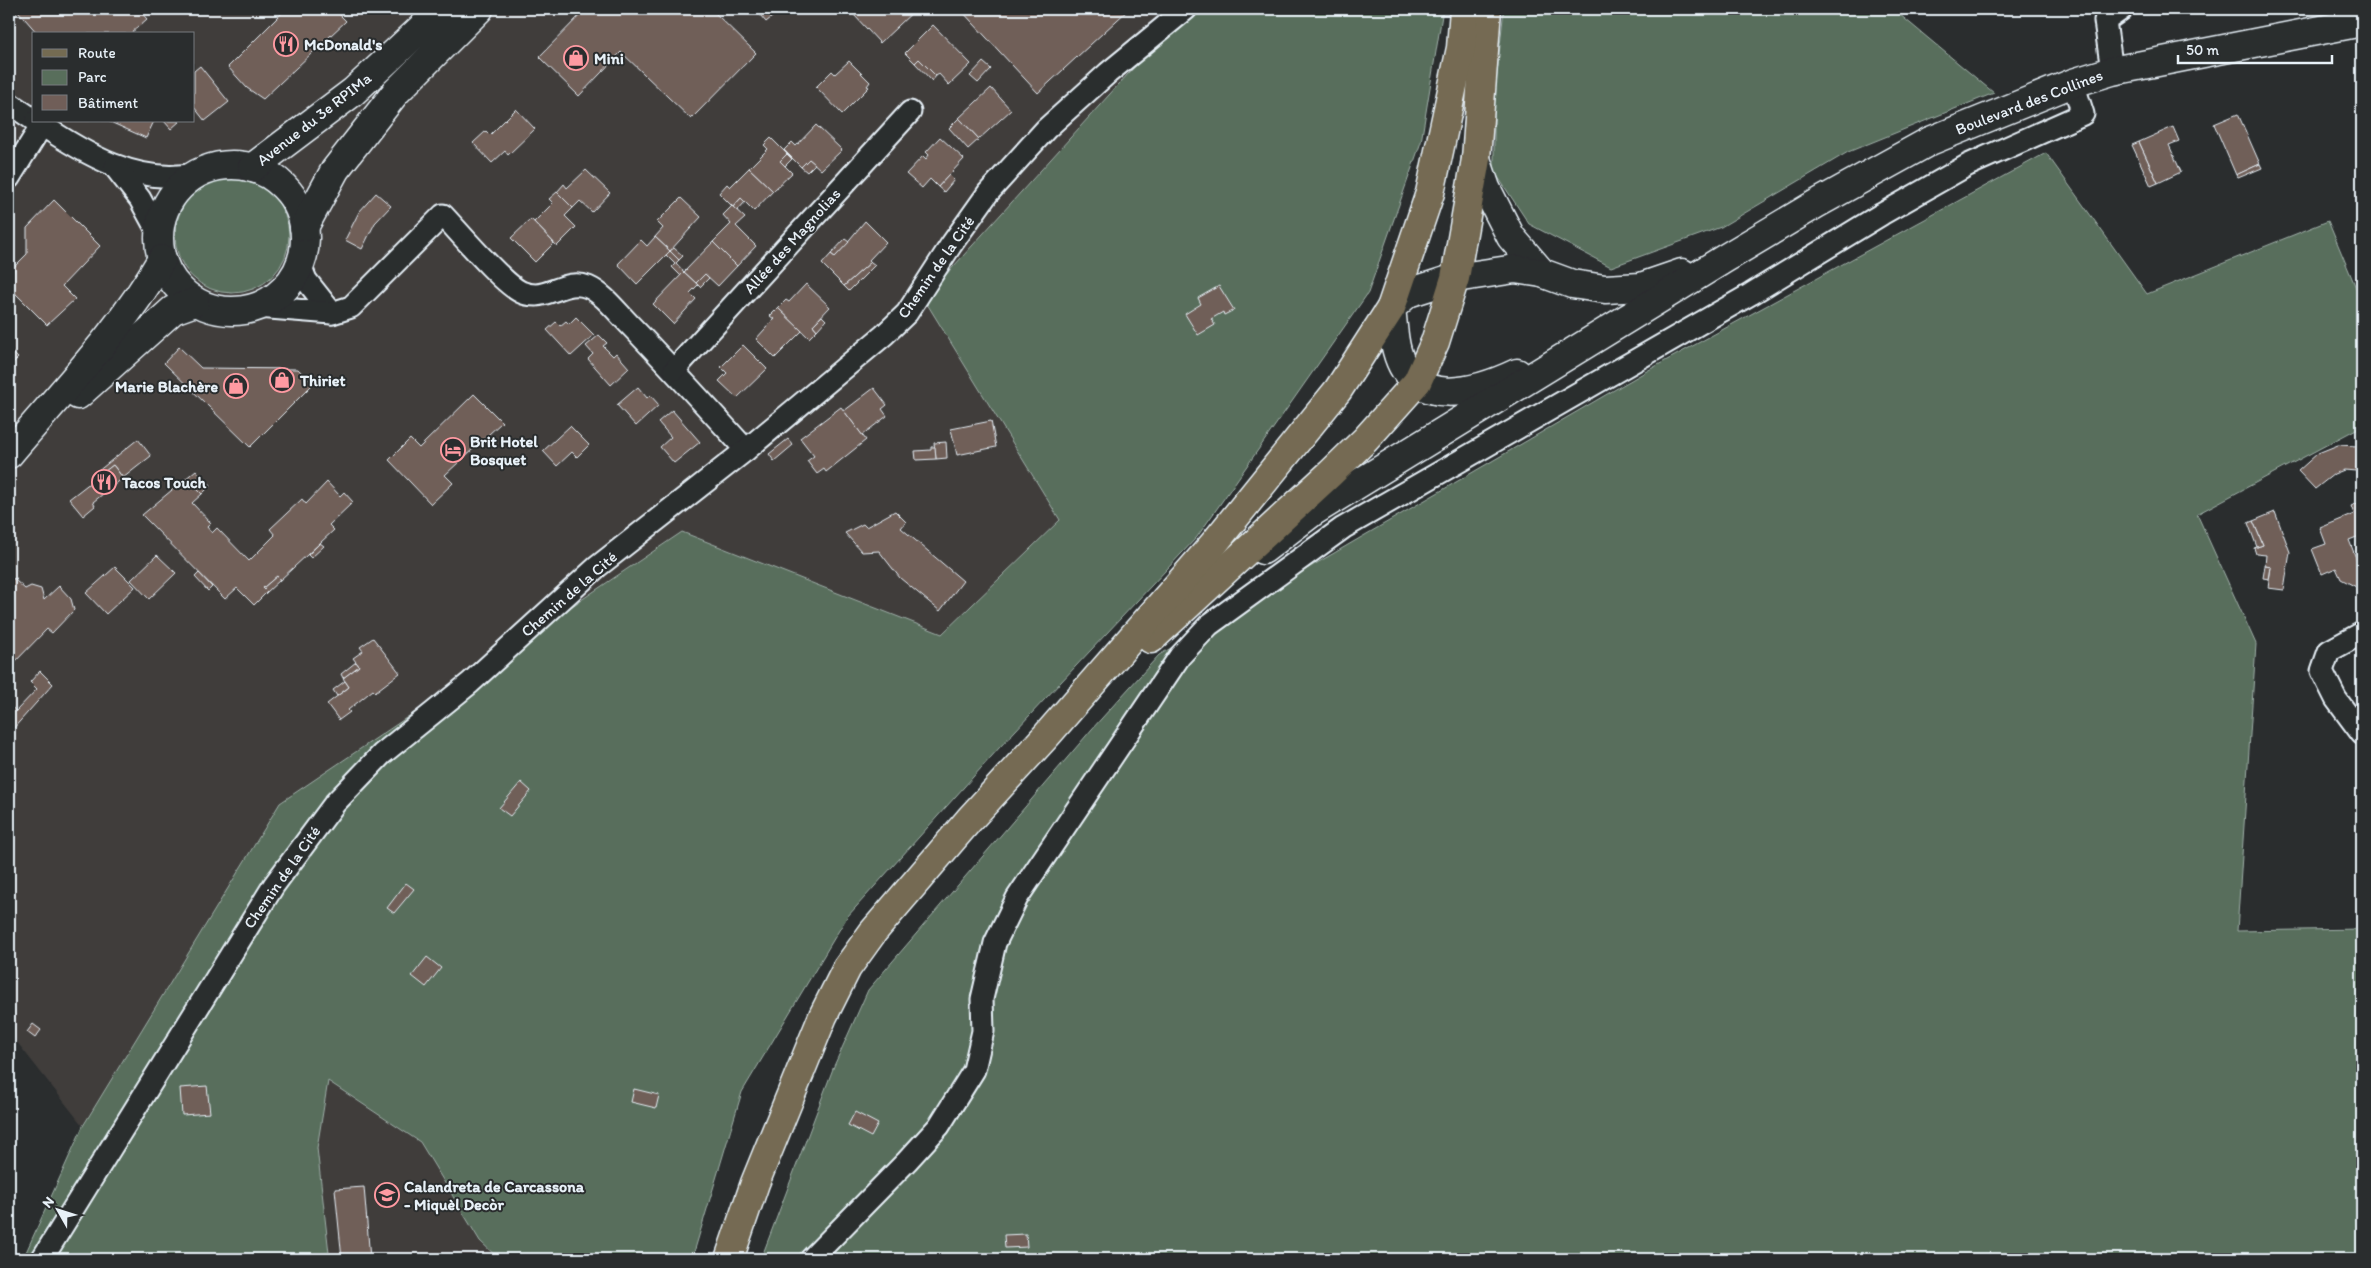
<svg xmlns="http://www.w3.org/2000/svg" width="2371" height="1268" font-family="Itim,sans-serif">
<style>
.built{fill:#3f3c3b;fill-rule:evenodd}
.green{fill:#586e5b;stroke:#a0b0aa}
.building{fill:#705e58;stroke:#e8f1f8}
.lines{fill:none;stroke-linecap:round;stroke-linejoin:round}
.minor-casing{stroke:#e8f1f8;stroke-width:25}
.tertiary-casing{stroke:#e8f1f8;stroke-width:31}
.secondary-casing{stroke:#e8f1f8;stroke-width:31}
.primary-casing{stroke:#e8f1f8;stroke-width:31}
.minor{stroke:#2a2d2e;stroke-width:21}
.tertiary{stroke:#2a2d2e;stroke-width:28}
.secondary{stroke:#2a2d2e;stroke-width:28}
.primary{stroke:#746b52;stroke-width:28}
.labels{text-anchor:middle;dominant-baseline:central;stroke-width:4;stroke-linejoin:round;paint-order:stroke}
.poi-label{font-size:16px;font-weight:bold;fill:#e8f1f8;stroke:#2a2d2e;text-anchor:start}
.street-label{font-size:16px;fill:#e8f1f8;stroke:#2a2d2e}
</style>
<rect width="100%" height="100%" fill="#2a2d2e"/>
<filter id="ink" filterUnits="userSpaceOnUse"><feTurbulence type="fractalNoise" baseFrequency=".02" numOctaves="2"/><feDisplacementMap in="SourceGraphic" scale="10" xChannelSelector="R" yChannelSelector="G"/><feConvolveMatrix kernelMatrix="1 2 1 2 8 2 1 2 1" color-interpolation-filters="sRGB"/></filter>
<g filter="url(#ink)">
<g class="built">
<path d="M9 9H1187L924 299 1060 520 942 634 682 532 280 803 83 1126 9 1032ZM34 34H194V121H34Z"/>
<polygon points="328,1081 420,1142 480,1241 499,1259 246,1259 329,1253 317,1148"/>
</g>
<g class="green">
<polygon points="1187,9 1443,9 1421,142 1368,293 1197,537 1000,747 847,917 742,1092 692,1259 499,1259 480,1241 420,1142 328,1081 317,1148 329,1253 246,1259 23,1259 83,1126 280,803 682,532 942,634 1060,520 924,299"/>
<polygon points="1504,9 1893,9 1994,93 1848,152 1721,227 1611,267 1529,224 1494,171 1494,101"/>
<polygon points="2046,153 2147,294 2328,221 2362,302 2362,426 2197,514 2256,644 2237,931 2362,929 2362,1259 761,1259 834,1066 868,990 1092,729 1159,655 1645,372"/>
<circle cx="232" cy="236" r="57"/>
</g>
<g class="building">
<polygon points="9,9 138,9 147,19 130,34 38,34 18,11 9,19"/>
<polygon points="286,9 334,9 346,21 263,99 247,88 228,67"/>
<polygon points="586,9 711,9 756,53 691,119 621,52 579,96 539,57"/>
<polygon points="768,9 782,9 766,22 760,15"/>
<polygon points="860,9 916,9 880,43 854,15"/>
<polygon points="960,9 1129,9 1038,93"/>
<polygon points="933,25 971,64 949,85 939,74 936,76 919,59 915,63 905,53"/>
<polygon points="919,59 936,76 932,81 915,63"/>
<polygon points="849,61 870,82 867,86 869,87 842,114 816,87 832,71 835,74"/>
<polygon points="983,62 991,69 978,83 970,76"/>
<polygon points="200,66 229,102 205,121 194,107 194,71"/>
<polygon points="991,88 1011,110 979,139 959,118"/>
<polygon points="516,109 535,129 508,155 505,151 492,163 473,143 486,131 490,135"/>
<polygon points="2238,114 2260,164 2236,175 2214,124"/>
<polygon points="959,118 979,139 968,149 949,128"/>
<polygon points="108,121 154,121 146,138"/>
<polygon points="164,121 180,121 171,129"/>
<polygon points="816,125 842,150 821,170 809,159 801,167 784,150 792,142 796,146"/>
<polygon points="2173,127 2179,141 2169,145 2181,172 2158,183 2139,142"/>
<polygon points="940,137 964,159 938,187 930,179 922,188 906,174 923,156 926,159 929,155 926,152"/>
<polygon points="771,138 787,154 780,161 792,173 773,191 749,168 768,149 764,145"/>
<polygon points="2139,142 2158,183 2151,186 2132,145"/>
<polygon points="787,154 792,159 785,166 780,161"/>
<polygon points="809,159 815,164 807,172 801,167"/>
<polygon points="2260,164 2262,168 2238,178 2236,175"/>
<polygon points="749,168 773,191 754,211 741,198 733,207 719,193 727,184 730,187"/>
<polygon points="586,170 610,193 592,212 580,201 573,208 557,192 564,184 567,188"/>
<polygon points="949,175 954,180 944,192 938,187"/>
<polygon points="557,192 573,208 565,216 576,227 557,246 534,222 553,203 549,199"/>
<polygon points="376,193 391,206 375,223 362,249 345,240 359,212"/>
<polygon points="681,198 701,217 670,251 655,237 663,228 657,222"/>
<polygon points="741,198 745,202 737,211 733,207"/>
<polygon points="54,200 100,246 62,286 75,299 47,325 12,290 14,267 27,254 27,228"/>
<polygon points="732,206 745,218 736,226 756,246 737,266 713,242 731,224 723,215"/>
<polygon points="531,219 554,243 535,262 511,238"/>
<polygon points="865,221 886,242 869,260 871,262 844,286 822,264 831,254 835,257"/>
<polygon points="655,237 670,251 637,284 618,264 641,240 647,246"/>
<polygon points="845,239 849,242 835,257 831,254"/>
<polygon points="713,242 737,266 718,286 705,274 696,283 684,272"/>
<polygon points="674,248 683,256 679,260 670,251"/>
<polygon points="670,251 679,260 675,264 666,255"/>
<polygon points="871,262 875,265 849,291 844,286"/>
<polygon points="676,263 684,272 681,276 672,267"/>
<polygon points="14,267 12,290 9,287 9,272"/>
<polygon points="684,272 698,285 690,293 696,299 673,324 653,304"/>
<polygon points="705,274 709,278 700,287 696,283"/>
<polygon points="806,284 830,307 813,325 817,330 809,338 778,308 786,300 789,302"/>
<polygon points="1219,286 1234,310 1224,315 1223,312 1211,319 1215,325 1198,335 1185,314 1201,304 1198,298"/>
<polygon points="778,308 802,331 775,358 756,339 774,319 770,316"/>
<polygon points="822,316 826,320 817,330 813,325"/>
<polygon points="576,317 594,335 571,356 547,330 556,322 560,326 566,321 569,324"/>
<polygon points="599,335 607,343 603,346 613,356 616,353 629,368 611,385 588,359 593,354 586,346"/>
<polygon points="743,345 767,369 737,398 719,381 727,373 721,367"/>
<polygon points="179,347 201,368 298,369 313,384 250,447 164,363"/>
<polygon points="9,349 18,358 9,367"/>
<polygon points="638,387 647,398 650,395 659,405 636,426 617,405"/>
<polygon points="874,388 887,405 882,409 887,416 862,435 844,411"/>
<polygon points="474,394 502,422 445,475 453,483 431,504 389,460 410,439 419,448"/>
<polygon points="841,407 866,440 826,472 824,469 817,474 807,461 814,456 800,438"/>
<polygon points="672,410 700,442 674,463 660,447 671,437 658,422"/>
<polygon points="991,421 996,447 957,455 951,429"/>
<polygon points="570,426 589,445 577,457 572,452 557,466 543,451"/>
<polygon points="138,439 151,456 123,478 113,465 95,479 92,476"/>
<polygon points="788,439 793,445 774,461 769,454"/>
<polygon points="946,442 947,458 936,459 934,443"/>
<polygon points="2338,445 2357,446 2356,471 2344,470 2334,474 2315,489 2298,471 2318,453"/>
<polygon points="931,447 935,447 936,459 916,460 915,451 931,450"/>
<polygon points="113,465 123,478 93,502 95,506 83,516 69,499"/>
<polygon points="196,470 204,479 196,488 202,494 192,503 211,523 207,527 212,533 217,528 249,561 275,535 270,529 302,499 306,504 327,482 340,496 344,492 353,502 329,525 334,530 280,580 277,576 263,588 267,592 254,605 237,588 225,599 142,515"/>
<polygon points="204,479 211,485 202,494 196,488"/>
<polygon points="2362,501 2362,535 2349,540 2358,563 2362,565 2362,590 2341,579 2336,568 2322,574 2312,549 2326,544 2320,528 2354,514 2351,506"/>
<polygon points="895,511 906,522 901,528 963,581 940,611 900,578 879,551 862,552 845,533 863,524 866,527"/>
<polygon points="2275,512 2290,552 2284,590 2268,588 2271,567 2265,566 2266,555 2256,554 2254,548 2263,545 2253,521"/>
<polygon points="2253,521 2263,545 2257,547 2248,523"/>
<polygon points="320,543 324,546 311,558 308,555"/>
<polygon points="157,555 176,573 149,599 131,580"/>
<polygon points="2265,566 2271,567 2269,579 2263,578"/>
<polygon points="115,567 135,587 106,614 86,593"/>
<polygon points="199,573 212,587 208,591 195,577"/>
<polygon points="277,576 280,580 267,592 263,588"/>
<polygon points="17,578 15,580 25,589 31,586 41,589 44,600 59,586 71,599 74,610 52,633 47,629 9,668 9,580"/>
<polygon points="373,638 400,673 375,692 373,690 348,710 350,712 339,720 327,704 349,687 343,678 359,666 353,658 363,651 360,647"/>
<polygon points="356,662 359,666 343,678 341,674"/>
<polygon points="40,671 53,684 12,730 9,727 9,705 16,711 37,689 30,682"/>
<polygon points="345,681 349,687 337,696 333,690"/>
<polygon points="521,782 531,791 510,816 499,808"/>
<polygon points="406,883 414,889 394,913 387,908"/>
<polygon points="427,957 441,968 426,987 412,976"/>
<polygon points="33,1024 41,1030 35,1038 27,1032"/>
<polygon points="207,1086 210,1113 182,1115 180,1088"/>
<polygon points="634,1089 659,1095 656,1108 631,1102"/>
<polygon points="855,1112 878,1124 871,1137 848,1125"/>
<polygon points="364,1187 370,1259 342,1259 335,1189"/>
<polygon points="1026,1234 1027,1247 1005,1248 1004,1235"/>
</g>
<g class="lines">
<defs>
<g id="minor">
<polyline points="2112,71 2105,21 2122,9"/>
<polyline points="9,103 34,120"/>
<path d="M36 121C83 153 140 188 199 173"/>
<polyline points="115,167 140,199 159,234"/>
<polyline points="9,178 42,125"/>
<polyline points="300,265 306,280 332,313"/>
<path d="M257 307 332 313 351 307 443 215C459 232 503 284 521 292 525 294 532 295 536 295 554 294 569 279 588 287 604 294 617 312 630 325 669 365 707 407 746 450"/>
<polyline points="674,370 910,112"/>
<polyline points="2362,633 2329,651 2322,671 2336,699 2362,734"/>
<polyline points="42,1259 274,885 335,803 382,754 470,683 597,567 746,450 884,335 907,313 951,245 988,193 1046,129 1108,73 1186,9"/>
<polyline points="811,1259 907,1161 939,1126 974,1070 983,1031 982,999 995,943 1017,898 1180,656 1209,625 1343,528 1751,294 1882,214 1968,165 2083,114 2073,83"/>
</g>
<g id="tertiary">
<polyline points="1476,159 1486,188 1511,237 1542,273"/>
<path d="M1517 373C1477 392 1413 411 1397 351 1393 337 1393 322 1391 308L1408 293 1455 278 1515 269 1542 273 1572 284 1605 289 1641 287 1682 273"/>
<polyline points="1263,550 1314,511 1724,259 1816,204 1930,141 2073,83 2112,71 2362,22"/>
</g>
<g id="secondary">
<circle cx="232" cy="238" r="73"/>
<polyline points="252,168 353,92 442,9"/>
<polyline points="304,227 335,170 396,92 479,9"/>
<polyline points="78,395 173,310 195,302"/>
<path d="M9 454C62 391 121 331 162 259"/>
</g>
<g id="primary">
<polyline points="1151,639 1330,474 1365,440 1417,382 1435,342 1455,278 1476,159 1487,9"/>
<polyline points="729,1259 755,1183 823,1016 847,968 873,932 969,820 1047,735 1212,546 1338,390 1391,308 1430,193 1461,48 1464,9"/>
</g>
</defs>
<use href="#minor" class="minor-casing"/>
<use href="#tertiary" class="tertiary-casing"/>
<use href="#secondary" class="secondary-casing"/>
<use href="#primary" class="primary-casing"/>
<use href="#minor" class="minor"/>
<use href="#tertiary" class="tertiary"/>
<use href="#secondary" class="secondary"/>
<use href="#primary" class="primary"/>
</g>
</g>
<defs>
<symbol id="restaurant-ring" viewBox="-11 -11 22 22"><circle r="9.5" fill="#2a2d2e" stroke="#ff9aa2" stroke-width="1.5"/><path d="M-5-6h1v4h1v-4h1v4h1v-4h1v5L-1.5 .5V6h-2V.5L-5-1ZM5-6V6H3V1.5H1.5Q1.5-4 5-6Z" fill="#ff9aa2"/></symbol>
<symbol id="shop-ring" viewBox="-11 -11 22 22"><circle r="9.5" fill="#2a2d2e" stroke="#ff9aa2" stroke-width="1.5"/><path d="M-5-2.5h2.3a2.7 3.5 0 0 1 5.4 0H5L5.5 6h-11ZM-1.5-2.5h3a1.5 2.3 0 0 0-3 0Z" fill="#ff9aa2"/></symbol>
<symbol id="hotel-ring" viewBox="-11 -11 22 22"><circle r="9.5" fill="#2a2d2e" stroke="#ff9aa2" stroke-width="1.5"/><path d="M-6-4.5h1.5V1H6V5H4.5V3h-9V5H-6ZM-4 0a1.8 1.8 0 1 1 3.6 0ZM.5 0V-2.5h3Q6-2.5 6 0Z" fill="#ff9aa2"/></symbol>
<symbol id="school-ring" viewBox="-11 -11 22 22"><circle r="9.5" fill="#2a2d2e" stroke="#ff9aa2" stroke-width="1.5"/><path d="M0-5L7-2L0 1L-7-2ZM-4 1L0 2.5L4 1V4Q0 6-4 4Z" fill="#ff9aa2"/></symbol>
</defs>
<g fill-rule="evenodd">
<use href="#restaurant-ring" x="272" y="30" width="28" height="28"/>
<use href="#shop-ring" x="562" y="44" width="28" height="28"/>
<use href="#shop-ring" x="268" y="366" width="28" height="28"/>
<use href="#shop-ring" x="222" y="372" width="28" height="28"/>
<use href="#hotel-ring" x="439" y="436" width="28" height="28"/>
<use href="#restaurant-ring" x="90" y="468" width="28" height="28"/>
<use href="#school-ring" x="373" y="1181" width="28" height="28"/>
</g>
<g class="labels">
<g class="poi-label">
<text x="304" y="44">McDonald's</text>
<text x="594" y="58">Mini</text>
<text x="300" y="380">Thiriet</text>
<text x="218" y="386" text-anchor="end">Marie Blachère</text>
<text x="470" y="441">Brit Hotel<tspan x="470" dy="18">Bosquet</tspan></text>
<text x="122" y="482">Tacos Touch</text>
<text x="404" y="1186">Calandreta de Carcassona<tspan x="404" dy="18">- Miquèl Decòr</tspan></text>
</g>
<g class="street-label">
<text transform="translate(2029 102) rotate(-21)">Boulevard des Collines</text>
<text transform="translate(314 119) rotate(-38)">Avenue du 3e RPIMa</text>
<text transform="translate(792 241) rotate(-48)">Allée des Magnolias</text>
<text transform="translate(936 267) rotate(-55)">Chemin de la Cité</text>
<text transform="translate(569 594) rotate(-41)">Chemin de la Cité</text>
<text transform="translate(282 877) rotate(-55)">Chemin de la Cité</text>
</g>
</g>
<rect width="2371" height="1268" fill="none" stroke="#2a2d2e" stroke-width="30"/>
<rect x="15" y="15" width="2341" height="1238" fill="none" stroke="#e8f1f8" stroke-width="2" filter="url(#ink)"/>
<rect x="32" y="32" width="162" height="90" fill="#2a2d2e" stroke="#767b7f"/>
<rect x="42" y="49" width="25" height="8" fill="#746b52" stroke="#767b7f"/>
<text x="78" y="58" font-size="15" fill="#e8f1f8">Route</text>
<rect x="42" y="70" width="25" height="15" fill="#586e5b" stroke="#767b7f"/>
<text x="78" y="82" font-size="15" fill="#e8f1f8">Parc</text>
<rect x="42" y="95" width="25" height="15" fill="#705e58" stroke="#767b7f"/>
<text x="78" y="108" font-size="15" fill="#e8f1f8">Bâtiment</text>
<g transform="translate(58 1210) rotate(309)" stroke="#2a2d2e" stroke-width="4" paint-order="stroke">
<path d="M0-4L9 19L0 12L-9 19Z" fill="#e8f1f8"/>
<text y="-8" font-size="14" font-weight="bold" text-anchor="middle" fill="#e8f1f8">N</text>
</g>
<path d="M2178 55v8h154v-8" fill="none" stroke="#e8f1f8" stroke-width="2.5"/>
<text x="2186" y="55" font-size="15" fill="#e8f1f8" stroke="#2a2d2e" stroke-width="4" paint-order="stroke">50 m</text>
</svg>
